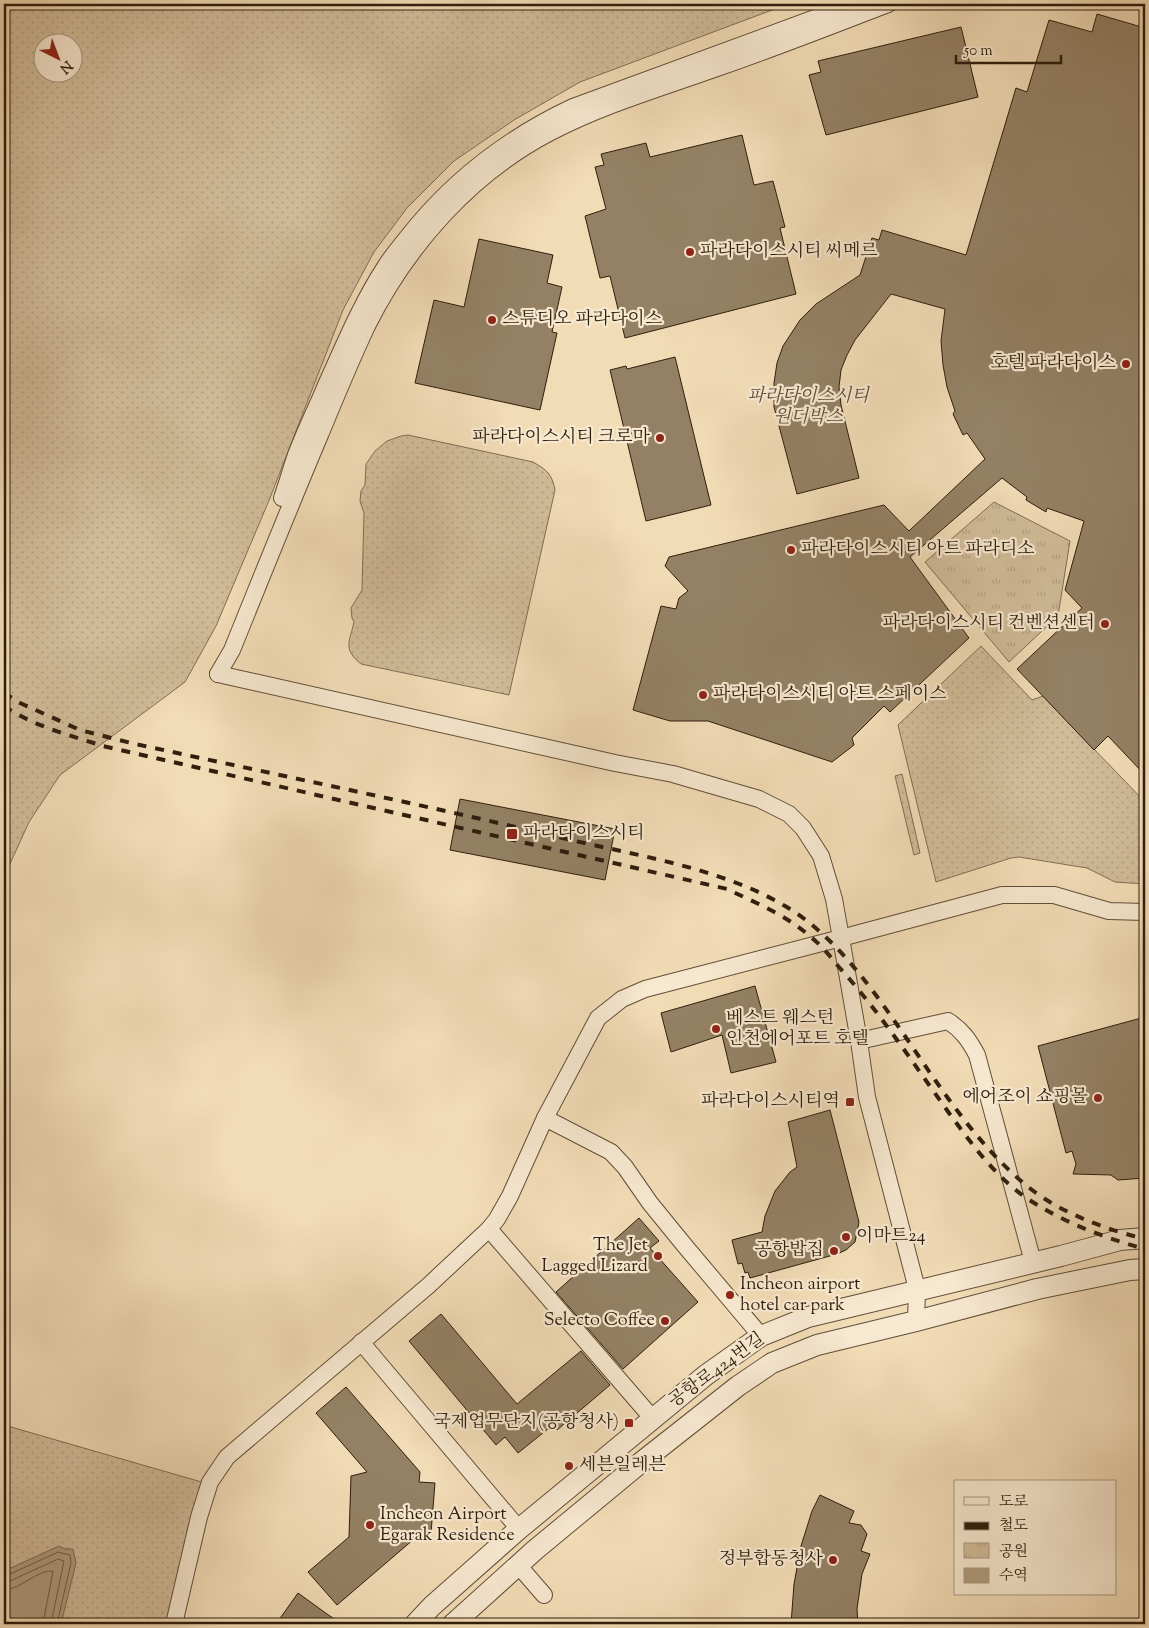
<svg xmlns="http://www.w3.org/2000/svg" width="1149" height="1628" font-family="'Sorts Mill Goudy','Noto Serif KR',serif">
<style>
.grass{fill:url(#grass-dots);stroke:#806d53;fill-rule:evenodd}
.park{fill:url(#park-tufts);stroke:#806d53}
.water{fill:#b09b7d;stroke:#7c6950}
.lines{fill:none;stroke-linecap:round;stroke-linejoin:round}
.shore{stroke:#705c45;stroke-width:1}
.building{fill:#948165;stroke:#2f1e0d}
.minor-casing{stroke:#604e37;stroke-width:18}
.tertiary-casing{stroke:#604e37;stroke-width:22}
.minor{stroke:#f7e8d0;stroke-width:16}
.tertiary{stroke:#f7e8d0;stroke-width:20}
.rail{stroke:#2f1e0d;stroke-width:4;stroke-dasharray:9 9;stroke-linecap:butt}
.poi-dot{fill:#8f2418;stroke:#f7e8d0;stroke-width:2}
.labels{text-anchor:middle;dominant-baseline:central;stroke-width:4.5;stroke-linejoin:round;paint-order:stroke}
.poi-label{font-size:18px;fill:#2f1e0d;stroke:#f7e8d0;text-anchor:start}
.park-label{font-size:18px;font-style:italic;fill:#604d37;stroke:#f7e8d0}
.street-label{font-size:18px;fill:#2f1e0d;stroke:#f7e8d0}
</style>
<defs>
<pattern id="grass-dots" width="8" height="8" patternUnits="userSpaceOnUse" patternTransform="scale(1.25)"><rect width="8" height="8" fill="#d1bc99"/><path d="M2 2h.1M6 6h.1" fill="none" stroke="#b4a183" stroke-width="1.8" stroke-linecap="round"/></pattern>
<pattern id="park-tufts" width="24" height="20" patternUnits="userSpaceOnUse" patternTransform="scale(1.25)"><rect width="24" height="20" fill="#d1bc99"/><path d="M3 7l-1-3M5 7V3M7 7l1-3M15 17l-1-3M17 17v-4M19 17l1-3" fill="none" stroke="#b4a183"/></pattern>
</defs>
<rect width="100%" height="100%" fill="#f2dcb6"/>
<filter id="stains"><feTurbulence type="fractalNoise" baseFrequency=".004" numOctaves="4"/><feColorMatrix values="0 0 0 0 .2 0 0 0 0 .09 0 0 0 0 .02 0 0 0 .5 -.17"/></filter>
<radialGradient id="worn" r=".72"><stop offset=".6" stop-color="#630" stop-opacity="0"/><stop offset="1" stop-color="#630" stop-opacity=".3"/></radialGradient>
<g class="grass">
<path d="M4 4H788L580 82 514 120 454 161 407 208 374 252 343 310 270 498 216 626 185 682 60 775 29 822 4 877ZM42 42H72V72H42Z"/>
<path d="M408 435 533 462C547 470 552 474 555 490L509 695 361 664C342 649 350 641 354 622L352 618 351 608 362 590 364 513 360 501 361 491 365 485 366 464 375 451 387 441 401 436Z"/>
<polygon points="981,646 1032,700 1043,696 1145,802 1145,884 1115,882 1087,868 1019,857 1011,858 936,882 898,725"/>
<polygon points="902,774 920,853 914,855 895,776"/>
<polygon points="4,1425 205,1483 172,1624 4,1624"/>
</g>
<polygon class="park" points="994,502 1070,541 1058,616 1009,662 925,562"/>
<polygon class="water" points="59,1546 65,1549 73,1549 76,1563 61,1624 4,1624 4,1571"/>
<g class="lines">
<g class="shore">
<polyline points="4,1576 8,1575 58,1552 70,1555 71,1563 57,1624"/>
<polyline points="4,1582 10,1581 58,1559 64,1561 51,1624"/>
<path d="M4 1590C22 1589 36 1570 53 1571L43 1624"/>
</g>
</g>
<g class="building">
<polygon points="1097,14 1145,28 1145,775 1108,736 1094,750 1017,669 1082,608 1065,590 1084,521 1047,508 1046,512 1026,500 1027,497 1002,478 910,557 969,638 890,712 884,706 852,738 854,745 832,762 708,721 670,721 633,710 661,606 676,609 679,598 688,591 665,566 669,557 884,505 909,531 985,459 967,433 963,435 953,414 955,411 947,387 943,365 941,341 945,309 891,294 855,340 847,355 841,370 839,387 841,405 859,478 797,494 774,407 774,383 777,363 783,346 800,320 816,304 860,275 872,238 879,240 882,230 966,255 1016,88 1027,92 1049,20 1092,32"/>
<polygon points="961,27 978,97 826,135 809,75 821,72 818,61"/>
<polygon points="742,135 754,185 773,181 785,227 780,228 796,294 625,338 610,276 600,278 585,216 606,209 595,167 604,165 601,154 646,143 650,157"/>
<polygon points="479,239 553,255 547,283 562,287 552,332 557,333 540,410 415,383 434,300 464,307"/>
<polygon points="675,357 711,505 646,521 610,370 626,366 627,369"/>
<polygon points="460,799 615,829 605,880 450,850"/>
<polygon points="755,986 776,1062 731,1073 722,1035 671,1052 661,1013"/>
<polygon points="1145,1017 1145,1178 1118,1180 1111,1175 1073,1174 1076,1164 1072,1151 1066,1153 1038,1046"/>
<polygon points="830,1110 859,1222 855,1242 846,1250 837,1254 750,1278 748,1272 745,1273 742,1263 738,1264 732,1240 762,1232 765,1216 775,1191 790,1172 797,1167 788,1122"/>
<polygon points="639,1218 659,1241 650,1248 698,1302 623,1369 556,1292"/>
<polygon points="441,1314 517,1404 581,1351 610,1385 557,1430 553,1425 518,1453 505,1437 496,1445 409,1341"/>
<polygon points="346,1387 420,1472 419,1482 435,1483 431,1533 414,1532 414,1539 337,1605 308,1572 349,1537 351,1476 367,1472 316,1413"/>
<polygon points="820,1495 854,1511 849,1523 861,1525 867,1534 861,1551 870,1554 862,1574 857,1609 858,1624 791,1624 794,1584 801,1546 812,1511"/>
<polygon points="298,1593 327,1614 342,1624 276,1624"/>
</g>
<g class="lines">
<defs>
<g id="minor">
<path d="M282 498C287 484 291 469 296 455 305 431 316 409 326 385 344 345 361 304 385 267 391 257 399 248 406 239 451 181 507 138 573 107L853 4"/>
<polyline points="218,674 615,763 673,774 759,799 789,814 803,828 821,856 834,899 841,938 1002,895 1054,895 1109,911 1145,912"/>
<path d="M218 674 232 650C261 578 290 506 320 435 335 399 350 362 367 326 407 246 470 174 551 132 603 105 661 88 717 68 775 48 831 26 888 4"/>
<path d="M859 1041 948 1021C962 1030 969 1040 977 1055L1033 1262"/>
<polyline points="545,1118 611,1152 625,1167 650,1203 685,1246 761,1336"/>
<polyline points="489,1229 653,1419"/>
<polyline points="361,1342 519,1529"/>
<polyline points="518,1565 544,1595"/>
<polyline points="174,1624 199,1517 210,1482 227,1457 428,1286 489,1229 497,1219 510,1196 545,1118 598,1018 622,999 645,989 841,938 859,1041 867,1097 917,1289 916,1321"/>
</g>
<g id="tertiary">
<polyline points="415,1624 432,1606 519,1529 706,1375 761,1336 808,1317 1061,1256 1120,1240 1145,1238"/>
<polyline points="453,1624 535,1550 639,1464 738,1386 772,1363 817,1345 916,1321 1037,1289 1130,1270 1145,1269"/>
</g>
</defs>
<use href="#minor" class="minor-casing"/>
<use href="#tertiary" class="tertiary-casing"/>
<use href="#minor" class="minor"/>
<use href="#tertiary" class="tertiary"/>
<g class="rail">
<path d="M4 693 20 703 80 730 131 743C278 775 425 805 571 840 640 856 723 869 785 906 828 931 862 975 891 1016 932 1074 971 1140 1027 1186 1060 1213 1105 1229 1145 1239"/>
<path d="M4 706C33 726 69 735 103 746L727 889C756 903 788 916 812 938 822 946 830 956 838 966 879 1011 913 1063 949 1113 971 1143 994 1175 1025 1197 1062 1222 1102 1237 1145 1249"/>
</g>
</g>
<g class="poi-dot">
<circle cx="690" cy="252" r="5"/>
<circle cx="492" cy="320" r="5"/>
<circle cx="1126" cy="364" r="5"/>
<circle cx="660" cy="438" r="5"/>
<circle cx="791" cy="550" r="5"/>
<circle cx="1105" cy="624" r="5"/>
<circle cx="703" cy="695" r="5"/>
<rect x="506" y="828" width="12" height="12" rx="2.5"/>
<circle cx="716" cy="1029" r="5"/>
<circle cx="1098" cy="1098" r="5"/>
<rect x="845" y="1097" width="10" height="10" rx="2.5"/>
<circle cx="846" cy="1237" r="5"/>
<circle cx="834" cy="1251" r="5"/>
<circle cx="658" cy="1256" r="5"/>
<circle cx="730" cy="1295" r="5"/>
<circle cx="665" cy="1321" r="5"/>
<rect x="624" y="1418" width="10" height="10" rx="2.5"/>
<circle cx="569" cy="1466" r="5"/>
<circle cx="370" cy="1525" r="5"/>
<circle cx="833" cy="1560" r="5"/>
</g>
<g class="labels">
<g class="poi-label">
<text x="700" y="252">파라다이스시티 씨메르</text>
<text x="502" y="320">스튜디오 파라다이스</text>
<text x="1116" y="364" text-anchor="end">호텔 파라다이스</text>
<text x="650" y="438" text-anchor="end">파라다이스시티 크로마</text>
<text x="801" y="550">파라다이스시티 아트 파라디소</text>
<text x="1095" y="624" text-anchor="end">파라다이스시티 컨벤션센터</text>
<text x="713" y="695">파라다이스시티 아트 스페이스</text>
<text x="523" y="834">파라다이스시티</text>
<text x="726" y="1019">베스트 웨스턴<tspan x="726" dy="21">인천에어포트 호텔</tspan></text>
<text x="1088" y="1098" text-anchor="end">에어조이 쇼핑몰</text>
<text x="840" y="1102" text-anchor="end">파라다이스시티역</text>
<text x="856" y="1237">이마트24</text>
<text x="648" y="1246" text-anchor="end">The Jet<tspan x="648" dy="21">Lagged Lizard</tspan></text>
<text x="824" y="1251" text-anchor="end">공항밥집</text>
<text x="740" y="1285">Incheon airport<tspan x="740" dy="21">hotel car park</tspan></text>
<text x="655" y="1321" text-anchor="end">Selecto Coffee</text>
<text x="619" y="1423" text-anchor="end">국제업무단지(공항청사)</text>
<text x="579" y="1466">세븐일레븐</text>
<text x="380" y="1515">Incheon Airport<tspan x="380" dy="21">Egarak Residence</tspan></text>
<text x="823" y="1560" text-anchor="end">정부합동청사</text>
</g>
<g class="park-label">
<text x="808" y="397">파라다이스시티<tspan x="808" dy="21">원더박스</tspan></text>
</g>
<g class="street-label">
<text transform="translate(717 1371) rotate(-36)">공항로424번길</text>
</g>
</g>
<rect width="1149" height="1628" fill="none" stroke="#f2dcb6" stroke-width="20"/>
<rect x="5" y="5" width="1139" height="1618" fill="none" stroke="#2f1e0d" stroke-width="2.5"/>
<rect x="10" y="10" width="1129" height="1608" fill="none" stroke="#2f1e0d"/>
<rect x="954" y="1480" width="162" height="115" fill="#f7e8d0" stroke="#a79782"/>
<rect x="964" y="1497" width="25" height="8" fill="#f7e8d0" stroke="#a79782"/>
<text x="999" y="1506" font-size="15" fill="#2f1e0d">도로</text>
<rect x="964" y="1522" width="25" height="8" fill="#2f1e0d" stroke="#a79782"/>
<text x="999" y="1530" font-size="15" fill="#2f1e0d">철도</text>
<rect x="964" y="1543" width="25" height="15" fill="url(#park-tufts)" stroke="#a79782"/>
<text x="999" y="1556" font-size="15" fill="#2f1e0d">공원</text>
<rect x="964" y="1568" width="25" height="15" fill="#b09b7d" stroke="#a79782"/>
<text x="999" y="1580" font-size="15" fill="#2f1e0d">수역</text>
<g transform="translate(58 58) rotate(138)"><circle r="24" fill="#f7e8d0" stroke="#a79782"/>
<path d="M0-4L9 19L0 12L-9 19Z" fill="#8f2418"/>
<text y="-8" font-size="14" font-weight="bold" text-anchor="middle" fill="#2f1e0d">N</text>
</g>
<path d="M956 55v8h105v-8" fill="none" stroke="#2f1e0d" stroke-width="2.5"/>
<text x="964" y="55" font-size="15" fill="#2f1e0d" stroke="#f7e8d0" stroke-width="4" paint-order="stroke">50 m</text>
<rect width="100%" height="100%" filter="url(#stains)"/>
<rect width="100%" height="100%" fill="url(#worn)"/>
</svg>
